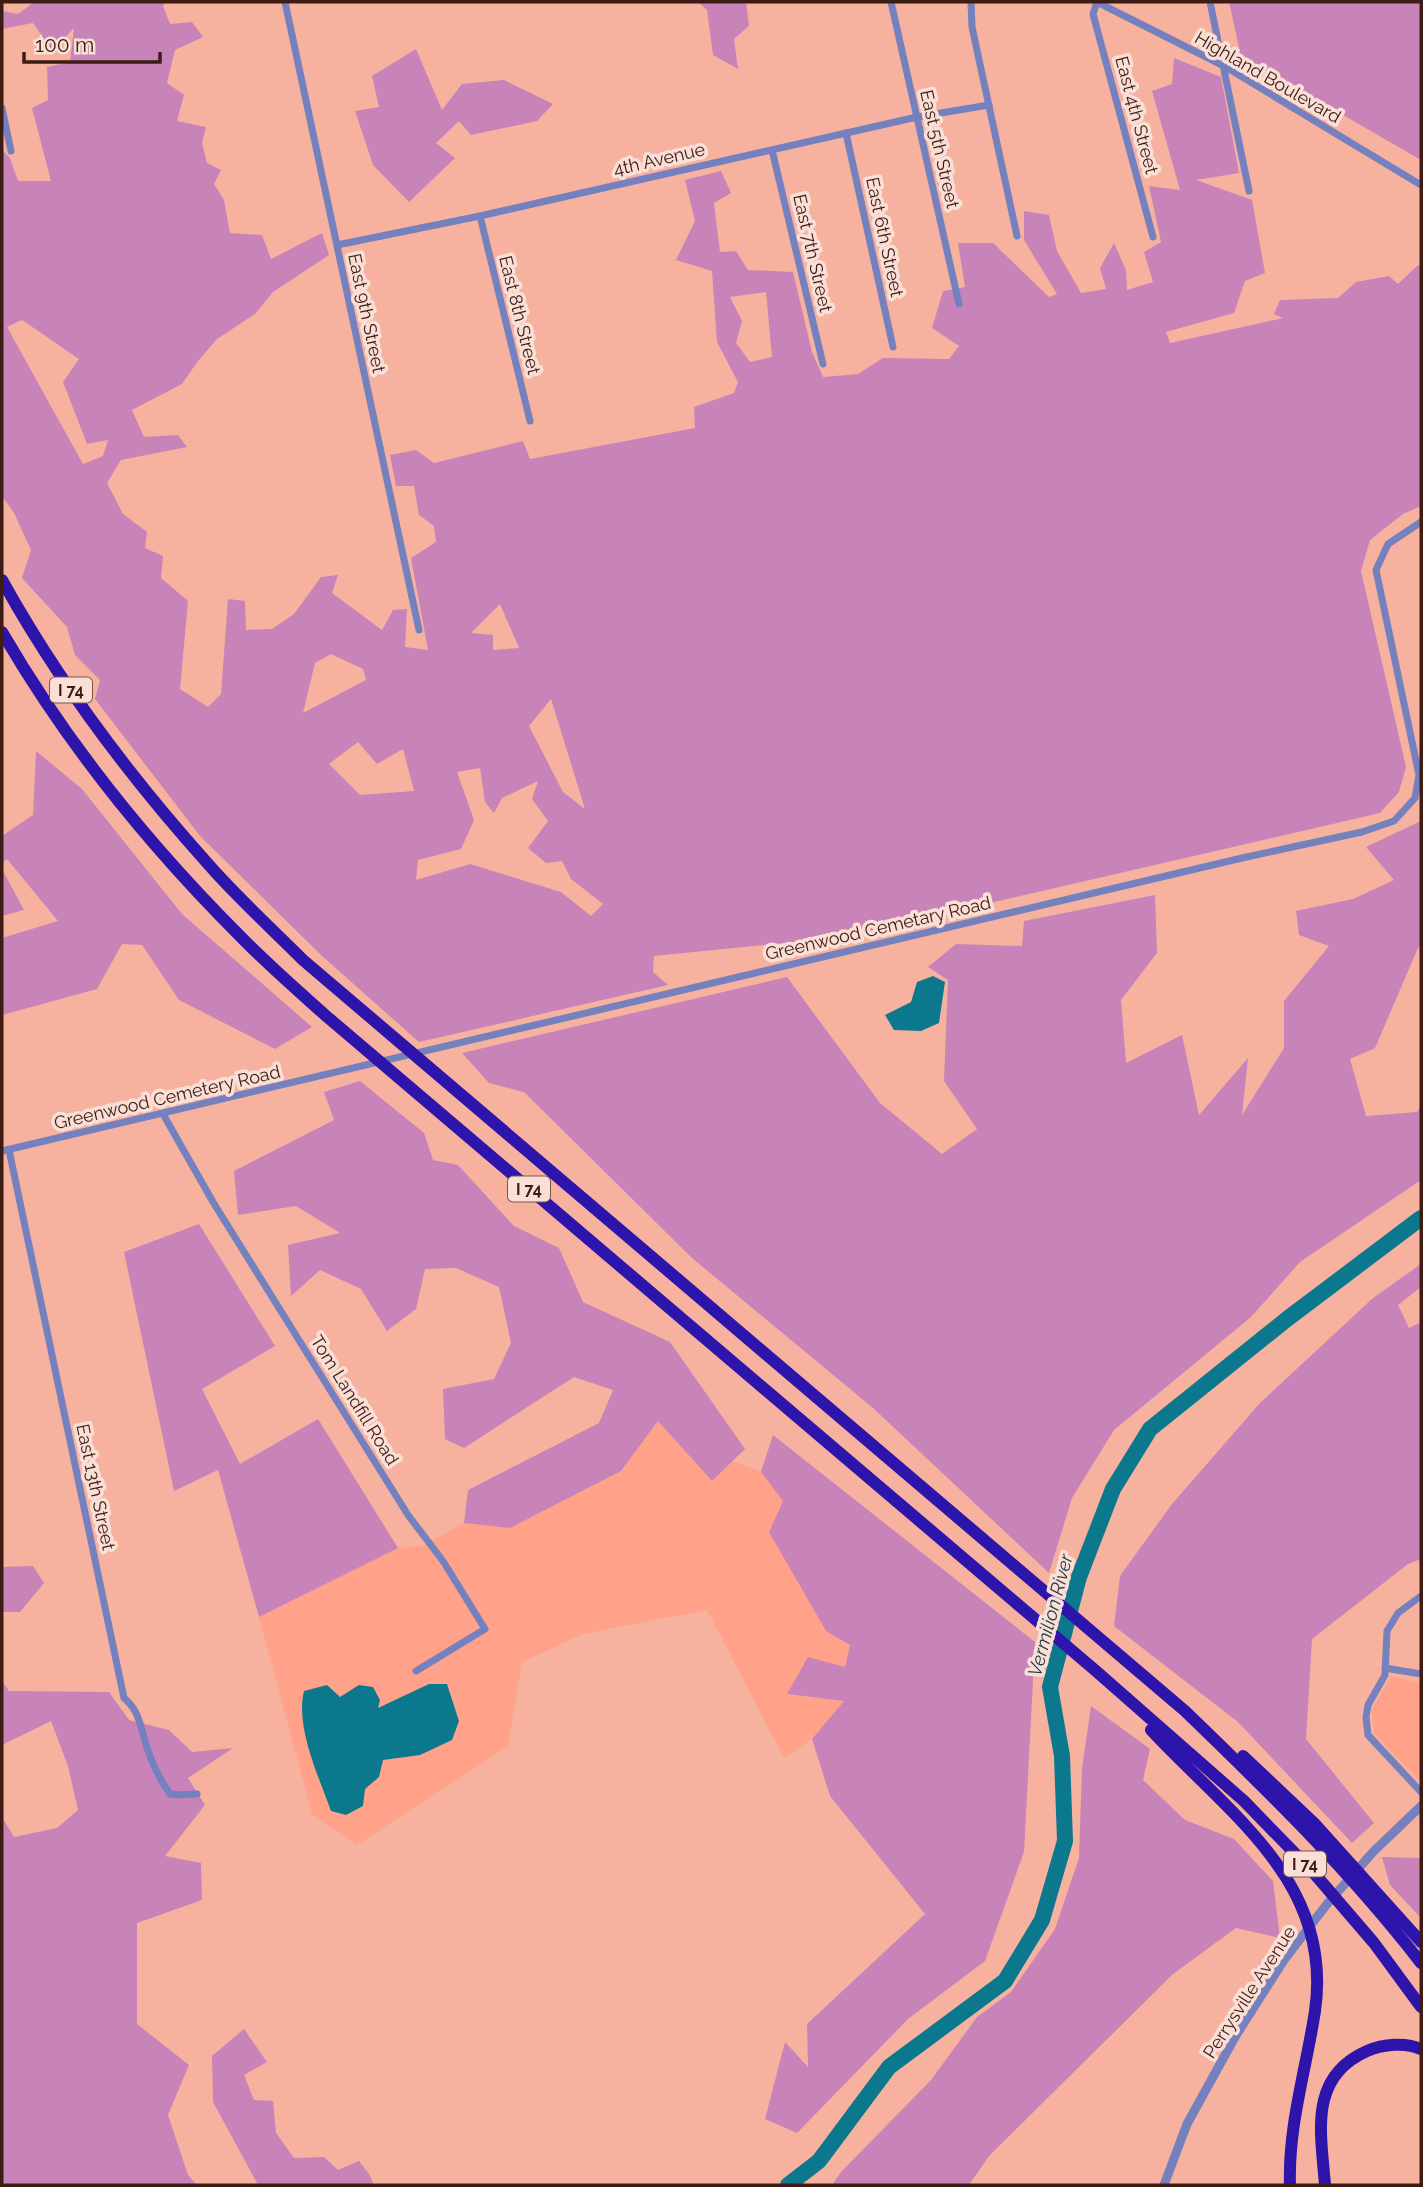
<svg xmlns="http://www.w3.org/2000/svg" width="1423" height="2187" font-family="Raleway,sans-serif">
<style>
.built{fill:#ffa289}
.green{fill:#c883b9;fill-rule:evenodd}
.water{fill:#0c788d}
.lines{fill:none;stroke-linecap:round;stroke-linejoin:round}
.river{stroke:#0c788d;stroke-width:16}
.minor{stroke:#7580bf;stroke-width:7}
.tertiary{stroke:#7580bf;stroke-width:9}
.motorway{stroke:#2d14aa;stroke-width:12}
.labels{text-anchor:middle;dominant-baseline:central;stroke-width:7;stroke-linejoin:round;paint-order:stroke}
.shield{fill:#fadfd7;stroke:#76564e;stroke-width:2}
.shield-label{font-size:16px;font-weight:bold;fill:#3d1c14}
.street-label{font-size:18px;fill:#3d1c14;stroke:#fadfd7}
.water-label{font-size:19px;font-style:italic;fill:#203d44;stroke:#fadfd7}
</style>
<rect width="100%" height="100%" fill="#f7b29f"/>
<g class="built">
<polygon points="658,1421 711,1480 733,1461 761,1472 783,1501 850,1645 845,1667 808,1658 788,1694 844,1701 812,1739 784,1758 707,1610 583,1634 522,1662 508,1746 357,1845 312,1814 259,1617 398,1548 422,1546 464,1523 510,1528 621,1471"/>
<polygon points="1391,1676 1421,1683 1421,1782 1375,1735 1371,1711"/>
</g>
<g class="green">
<path d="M34 2H166L163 6 170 24 192 22 203 37 175 50 167 83 184 95 177 121 206 127 202 143 207 163 221 170 214 184 224 200 230 233 262 235 271 259 322 233 329 255 273 292 255 314 217 339 198 361 182 384 132 410 144 437 178 435 187 447 121 460 107 483 123 514 147 532 145 548 163 556 161 578 188 601 180 689 208 707 221 694 228 599 245 601 246 630 272 629 294 614 321 577 338 575 332 593 382 630 393 610 407 609 405 647 428 650 411 558 436 542 434 526 419 515 414 486H396L390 455 416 450 434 463 523 441 530 459 695 428 694 407 734 393 738 382 717 342 712 271 676 260 695 221 685 180 721 171 731 193 714 203 720 252 736 251 748 270 793 272 812 352 823 377 858 374 883 358 949 359 959 346 932 328 943 291 965 287 958 243H993L1049 297 1057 294 1024 240V211L1049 215 1057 251 1081 293 1106 289 1100 268 1114 243 1126 270 1127 290 1153 282 1144 252 1161 242 1149 186 1180 190 1152 91 1172 84 1174 58 1221 77 1239 173 1196 180 1252 200 1265 273 1245 281 1234 313 1166 332 1170 343 1283 318 1274 314 1280 300 1338 298 1356 282 1389 276 1398 284 1417 266 1421 265V506L1403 514 1370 540 1361 571 1406 767 1399 792 1380 813 843 937 654 956 653 972 668 985 419 1042 322 956 200 836 95 699 100 680 75 655 67 627 22 578 31 550 14 513 2 496V150L10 158 18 181H51L32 108 48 100 47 67 70 62 74 28 52 51 33 23 2 29V11L18 14ZM766 292 772 357 750 362 736 343 742 321 730 297ZM22 320 79 359 63 382 87 444 108 440 103 456 83 464 7 327ZM500 604 519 648 493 650V635L471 633ZM331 654 363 669 366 680 303 713 315 663ZM551 699 585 809 563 792 529 726ZM358 742 377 764 403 749 414 791 360 795 329 764ZM480 768 485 802 494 813 502 798 538 781 532 799 548 821 528 848 546 863 562 861 571 879 603 904 591 916 561 892 470 864 416 880 418 860 461 849 474 820 457 772Z"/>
<polygon points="698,2 746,2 749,26 734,39 738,69 713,55 707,10"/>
<polygon points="1229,2 1421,2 1421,160 1241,56"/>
<polygon points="416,49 442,110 462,84 504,80 553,104 537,121 471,135 459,121 436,143 455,158 409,202 373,165 355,111 379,107 372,76"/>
<polygon points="36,751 82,789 182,914 312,1027 275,1049 179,1000 142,945 122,944 97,989 2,1015 2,938 58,921 7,859 2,863 2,836 33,815"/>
<polygon points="1421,821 1421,946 1418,948 1375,1048 1350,1059 1366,1116 1417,1112 1421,1106 1421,1180 1300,1262 1251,1317 1114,1430 1072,1498 1049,1573 873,1408 692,1258 524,1092 489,1083 462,1053 787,977 880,1103 942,1154 977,1129 944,1081 948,980 928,967 956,944 1022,946 1024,921 1155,895 1157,953 1121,1000 1126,1063 1182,1035 1199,1115 1248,1058 1242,1115 1284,1048 1284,1001 1329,946 1299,935 1296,911 1353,899 1394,880 1366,847"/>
<polygon points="2,869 24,910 2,916"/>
<polygon points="360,1081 424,1133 433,1160 458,1165 514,1226 559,1248 583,1302 670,1342 745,1449 712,1481 658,1421 621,1471 510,1528 464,1523 468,1490 599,1423 613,1390 574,1377 464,1448 445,1439 443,1389 494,1379 511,1343 499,1287 456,1268 425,1269 416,1309 387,1331 361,1289 320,1270 291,1296 288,1245 340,1233 296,1206 238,1215 234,1171 334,1120 324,1092"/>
<polygon points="199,1224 275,1346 202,1389 240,1464 318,1419 398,1548 259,1617 218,1470 174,1491 124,1252"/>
<polygon points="1421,1264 1421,1287 1398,1305 1409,1328 1421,1322 1421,1559 1408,1564 1312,1639 1306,1739 1374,1823 1352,1843 1238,1722 1114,1626 1120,1576 1172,1504 1260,1403 1373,1298"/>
<polygon points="773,1435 1035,1642 1024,1852 985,1961 908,2019 797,2133 765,2119 785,2042 808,2067 807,2024 925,1914 830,1796 812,1739 844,1701 787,1694 808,1657 845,1667 850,1645 826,1631 769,1532 783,1501 761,1472"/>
<polygon points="33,1566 44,1583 20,1612 2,1612 2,1567"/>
<polygon points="2,1681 9,1691 109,1692 129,1720 169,1730 192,1752 233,1748 188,1778 205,1805 165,1856 201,1863 202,1900 137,1923 137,2024 189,2065 168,2115 188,2175 197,2185 2,2185 2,1817 14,1837 57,1828 78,1810 68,1766 51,1721 2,1745"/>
<polygon points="1091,1706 1150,1749 1143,1780 1185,1820 1234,1839 1273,1881 1280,1938 1236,1928 1173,1974 989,2156 969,2185 832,2185 841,2172 931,2080 977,2017 1011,1992 1055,1929 1079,1858 1082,1768"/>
<polygon points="1382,1857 1421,1858 1421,1918 1390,1885"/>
<polygon points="244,2029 267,2062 244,2075 254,2100 273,2101 276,2133 294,2158 324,2157 338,2170 359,2161 369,2174 374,2185 258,2185 213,2102 212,2056"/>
</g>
<g class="water">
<polygon points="933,976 945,982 939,1023 921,1031 894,1030 885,1015 911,1002 917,982"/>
<path d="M429 1684H447L459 1721 452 1740 420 1755 383 1760 379 1777 365 1789 363 1806 346 1815 331 1811C319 1777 295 1727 304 1691L327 1685 340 1697 359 1685 373 1687 380 1700 378 1708Z"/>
</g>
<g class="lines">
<polyline class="river" points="788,2185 819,2161 889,2067 1005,1981 1042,1920 1065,1841 1062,1756 1050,1687 1079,1577 1113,1489 1150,1429 1287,1319 1421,1218"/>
<g class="minor">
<polyline points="285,2 419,630"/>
<polyline points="891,2 959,304"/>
<polyline points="971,2 972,27 1017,236"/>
<polyline points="1210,2 1249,191"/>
<polyline points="2,108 11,151"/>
<polyline points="846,133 893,347"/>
<polyline points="772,150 823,364"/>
<polyline points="480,216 530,421"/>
<polyline points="1153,237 1093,14 1097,2 1224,66 1421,185"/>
<polyline points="337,245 480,216 917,117 989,105"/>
<polyline points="163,1114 213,1202 345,1414 408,1515 443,1561 485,1629 416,1671"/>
<path d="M9 1150 124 1698C138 1710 139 1721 144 1737 149 1757 158 1777 170 1794L181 1795 197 1794"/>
<polyline points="2,1151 1242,858 1362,832 1394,821 1415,798 1419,775 1376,570 1388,544 1421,522"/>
<polyline points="1421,1596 1398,1613 1387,1631 1385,1675 1368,1705 1366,1717 1368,1735 1421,1792"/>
<polyline points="1385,1668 1421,1674"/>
</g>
<polyline class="tertiary" points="1164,2185 1187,2124 1235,2037 1284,1960 1327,1904 1373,1852 1421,1806"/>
<g class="motorway">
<path d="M2 580C59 683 130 777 209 865 238 898 271 928 303 960L1185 1711C1270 1793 1349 1870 1421 1963"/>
<path d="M2 632C66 742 149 845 239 935 266 963 296 989 325 1015L1096 1671 1244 1801 1313 1872 1374 1943 1421 2007"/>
<path d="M1151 1730C1228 1813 1334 1882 1315 2011 1306 2070 1288 2126 1290 2185"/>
<polyline points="1243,1756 1314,1823 1421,1942"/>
<path d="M1325 2185C1321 2133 1308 2077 1367 2051 1383 2044 1406 2042 1421 2049"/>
</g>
</g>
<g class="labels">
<g class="shield">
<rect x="50" y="677.5" width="42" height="25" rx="5"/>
<rect x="508" y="1176.5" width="42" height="25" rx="5"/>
<rect x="1284" y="1851.5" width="42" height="25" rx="5"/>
</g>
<g class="shield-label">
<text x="71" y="690">I 74</text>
<text x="529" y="1189">I 74</text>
<text x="1305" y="1864">I 74</text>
</g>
<g class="street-label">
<text transform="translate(1268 77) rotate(30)">Highland Boulevard</text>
<text transform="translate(1137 115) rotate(75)">East 4th Street</text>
<text transform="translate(940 149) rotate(77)">East 5th Street</text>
<text transform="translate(659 159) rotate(-13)">4th Avenue</text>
<text transform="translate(885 237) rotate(78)">East 6th Street</text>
<text transform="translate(813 253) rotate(77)">East 7th Street</text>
<text transform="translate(367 313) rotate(78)">East 9th Street</text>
<text transform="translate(520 315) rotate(76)">East 8th Street</text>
<text transform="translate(878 928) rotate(-13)">Greenwood Cemetary Road</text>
<text transform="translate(167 1097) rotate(-13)">Greenwood Cemetery Road</text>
<text transform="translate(355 1400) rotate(58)">Tom Landfill Road</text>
<text transform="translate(96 1487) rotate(78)">East 13th Street</text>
<text transform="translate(1249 1992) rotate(-57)">Perrysville Avenue</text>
</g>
<g class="water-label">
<text transform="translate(1050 1615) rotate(-75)">Vermilion River</text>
</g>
</g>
<rect width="1423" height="2187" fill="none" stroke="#3d1c14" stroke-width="7"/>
<path d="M24 52v10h136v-10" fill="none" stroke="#3d1c14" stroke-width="3.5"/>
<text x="35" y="52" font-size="21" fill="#3d1c14" stroke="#fadfd7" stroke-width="5" paint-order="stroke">100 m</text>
</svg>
